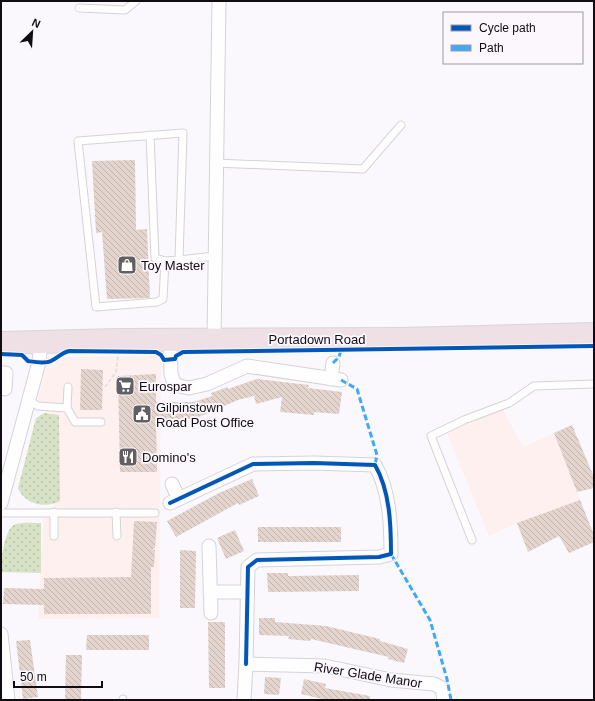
<svg xmlns="http://www.w3.org/2000/svg" width="595" height="701" font-family="Helvetica,sans-serif">
<style>
.commercial{fill:#fdf0ef}
.grass{fill:url(#grass-dots)}
.building{fill:url(#building-back-hatch)}
.lines{fill:none;stroke-linecap:round;stroke-linejoin:round}
.lane-casing{stroke:#d6d3d7;stroke-width:9}
.street-casing{stroke:#d6d3d7;stroke-width:15}
.highway-casing{stroke:#d7d6d8;stroke-width:24}
.path{stroke:#e2e2e2;stroke-width:2;stroke-dasharray:4 2;stroke-linecap:butt}
.lane{stroke:#fefeff;stroke-width:7}
.street{stroke:#fefeff;stroke-width:13}
.highway{stroke:#eee0e5;stroke-width:22}
.quiet{stroke:#3fa9f5;stroke-width:3;stroke-dasharray:6 3;stroke-linecap:butt}
.cycleway-casing{stroke:#fbf7fd;stroke-width:6}
.cycleway{stroke:#0057b8;stroke-width:4}
.labels{text-anchor:middle;dominant-baseline:central;stroke-width:3.5;stroke-linejoin:round;paint-order:stroke}
.poi-label{font-size:13px;fill:#100c11;stroke:#fbf7fd;text-anchor:start}
.street-label{font-size:13px;fill:#100c11;stroke:#fbf7fd}
</style>
<defs>
<pattern id="grass-dots" width="8" height="8" patternUnits="userSpaceOnUse"><rect width="8" height="8" fill="#d7e1c5"/><path d="M2 2h.1M6 6h.1" fill="none" stroke="#b8c0a8" stroke-width="1.8" stroke-linecap="round"/></pattern>
<pattern id="building-back-hatch" width="6" height="6" patternUnits="userSpaceOnUse"><rect width="6" height="6" fill="#e3d4cd"/><path d="M-1 5l2 2M0 0l6 6M5-1l2 2" fill="none" stroke="#c2b5af"/></pattern>
</defs>
<rect width="100%" height="100%" fill="#faf8fc"/>
<g class="commercial">
<polygon points="161,355 159,618 38,619 43,525 45,511 55,510 59,415 36,409 47,363 65,357"/>
<polygon points="502,408 523,447 554,433 594,535 594,542 569,553 559,536 528,552 517,523 489,536 446,431"/>
</g>
<g class="grass">
<path d="M44 413 59 415 60 501C45 509 24 504 18 488L36 418Z"/>
<path d="M41 523V573L1 572C1 561 4 527 16 524 23 522 34 523 41 523Z"/>
</g>
<g class="building">
<polygon points="135,160 136,230 147,229 150,298 107,299 102,232 96,233 92,161"/>
<polygon points="81,369 103,370 102,410 80,410"/>
<polygon points="156,374 156,402 194,402 212,396 211,393 228,387 228,389 257,379 309,385 308,388 342,392 339,414 314,412 314,415 280,412 282,397 256,404 254,396 238,400 194,419 156,419 157,472 120,472 118,376"/>
<polygon points="572,425 594,477 594,488 577,492 554,433"/>
<polygon points="252,479 259,496 239,505 238,503 176,537 167,521 219,493"/>
<polygon points="580,500 594,535 594,542 569,553 559,536 528,552 517,523"/>
<polygon points="134,521 157,522 155,548 152,550 155,550 154,567 151,567 151,614 44,614 44,605 3,604 4,588 44,589 44,578 131,577"/>
<rect x="258" y="527" width="83" height="15"/>
<polygon points="235,530 244,551 226,559 217,538"/>
<polygon points="180,550 196,551 195,608 180,608"/>
<polygon points="267,573 288,573 288,576 359,575 359,591 268,592"/>
<polygon points="259,618 275,618 275,622 326,626 380,639 380,641 408,649 404,663 388,659 389,657 311,639 310,641 288,639 289,636 259,635"/>
<polygon points="208,622 225,622 225,688 209,688"/>
<polygon points="87,635 149,635 149,650 86,650"/>
<polygon points="30,640 38,697 23,699 16,641"/>
<polygon points="66,655 82,655 81,700 65,700"/>
<polygon points="265,677 281,678 279,695 264,694"/>
<polygon points="304,679 326,684 325,688 370,696 370,700 327,700 301,694"/>
</g>
<g class="lines">
<defs>
<g id="lane">
<polyline points="79,8 125,10 136,1"/>
<polyline points="150,135 155,258 165,261"/>
<polyline points="216,163 363,169 401,125"/>
<polyline points="179,260 165,261 163,299 157,302 96,307 78,141 183,133 179,260 215,256"/>
<polyline points="68,387 67,408 75,422 101,422"/>
<polyline points="28,400 38,406 67,408"/>
<polyline points="54,512 54,536"/>
<polyline points="116,512 117,536"/>
<polyline points="1,513 155,513"/>
<polyline points="472,540 431,436 464,420 509,403 534,386 594,384"/>
<polyline points="123,700 123,699"/>
</g>
<g id="street">
<polyline points="170,339 171,374 174,383 179,386 189,388 207,384 247,366 341,380"/>
<polyline points="214,339 219,1"/>
<polyline points="1,373 6,373 5,389"/>
<polyline points="331,379 333,363"/>
<polyline points="172,484 179,499"/>
<polyline points="1,503 39,362 41,342"/>
<path d="M170 503 253 464 314 463 375 465C390 491 391 525 391 554L379 557 257 560 248 567 246 664"/>
<polyline points="209,546 211,613"/>
<polyline points="210,592 247,592"/>
<polyline points="1,634 8,700"/>
<polyline points="244,700 246,664 325,666 391,680 434,684 442,688 444,700"/>
</g>
<polyline id="highway" points="1,343 118,340 399,339 594,334"/>
</defs>
<use href="#lane" class="lane-casing"/>
<use href="#street" class="street-casing"/>
<use href="#highway" class="highway-casing"/>
<polyline class="path" points="105,387 116,372 118,355"/>
<use href="#lane" class="lane"/>
<use href="#street" class="street"/>
<use href="#highway" class="highway"/>
<g class="quiet">
<polyline points="333,363 339,357 341,350"/>
<polyline points="341,380 357,389 377,455 375,465"/>
<polyline points="391,554 430,620 447,679 451,700"/>
</g>
<defs>
<g id="cycleway">
<path d="M1 354 22 355 28 361C35 362 45 364 51 361 58 358 61 353 69 351L156 352 161 355 164 360 175 359 176 356 183 352 594 346"/>
<path d="M170 503 253 464 314 463 375 465C390 491 391 525 391 554L379 557 257 560 248 567 246 664"/>
</g>
</defs>
<use href="#cycleway" class="cycleway-casing"/>
<use href="#cycleway" class="cycleway"/>
</g>
<defs>
<symbol id="shop-square" viewBox="-11 -11 22 22"><rect x="-9" y="-9" width="18" height="18" rx="4" fill="#625f63" stroke="#fbf7fd"/><path d="M-5-2.5h2.3a2.7 3.5 0 0 1 5.4 0H5L5.5 6h-11ZM-1.5-2.5h3a1.5 2.3 0 0 0-3 0Z" fill="#fff"/></symbol>
<symbol id="supermarket-square" viewBox="-11 -11 22 22"><rect x="-9" y="-9" width="18" height="18" rx="4" fill="#625f63" stroke="#fbf7fd"/><path d="M-6-5.5h2.5l.6 2H6L4.5 2H-2.5L-4.4-4H-6ZM-1.5 3.2a1.3 1.3 0 1 0 .1 0ZM3 3.2a1.3 1.3 0 1 0 .1 0Z" fill="#fff"/></symbol>
<symbol id="civic-square" viewBox="-11 -11 22 22"><rect x="-9" y="-9" width="18" height="18" rx="4" fill="#625f63" stroke="#fbf7fd"/><path d="M-.6-6.5H3V-4.5H.6V-3L4-1V1h2V6H-6V1h2V-1L-.6-3ZM-1.2 2.5V6h2.4V2.5Z" fill="#fff"/></symbol>
<symbol id="restaurant-square" viewBox="-11 -11 22 22"><rect x="-9" y="-9" width="18" height="18" rx="4" fill="#625f63" stroke="#fbf7fd"/><path d="M-5-6h1v4h1v-4h1v4h1v-4h1v5L-1.5 .5V6h-2V.5L-5-1ZM5-6V6H3V1.5H1.5Q1.5-4 5-6Z" fill="#fff"/></symbol>
</defs>
<g fill-rule="evenodd">
<use href="#shop-square" x="116" y="254" width="22" height="22"/>
<use href="#supermarket-square" x="114" y="375" width="22" height="22"/>
<use href="#civic-square" x="131" y="403" width="22" height="22"/>
<use href="#restaurant-square" x="117" y="446" width="22" height="22"/>
</g>
<g class="labels">
<g class="poi-label">
<text x="141" y="265">Toy Master</text>
<text x="139" y="386">Eurospar</text>
<text x="156" y="407">Gilpinstown<tspan x="156" dy="15">Road Post Office</tspan></text>
<text x="142" y="457">Domino's</text>
</g>
<g class="street-label">
<text x="317" y="339">Portadown Road</text>
<text transform="translate(368 675) rotate(9)">River Glade Manor</text>
</g>
</g>
<rect width="595" height="701" fill="none" stroke="#100c11" stroke-width="4"/>
<rect x="443" y="12" width="140" height="52" fill="#fbf7fd" stroke="#9d999f"/>
<rect x="451" y="25" width="20" height="6" fill="#0057b8" stroke="#9d999f"/>
<text x="479" y="32" font-size="12" fill="#100c11">Cycle path</text>
<rect x="451" y="45" width="20" height="6" fill="#3fa9f5" stroke="#9d999f"/>
<text x="479" y="52" font-size="12" fill="#100c11">Path</text>
<g transform="translate(32 32) rotate(25)" stroke="#fbf7fd" stroke-width="3" paint-order="stroke">
<path d="M0-3L7 15L0 10L-7 15Z" fill="#100c11"/>
<text y="-6" font-size="11" font-weight="bold" text-anchor="middle" fill="#100c11">N</text>
</g>
<path d="M14 681v6h88v-6" fill="none" stroke="#100c11" stroke-width="2"/>
<text x="20" y="681" font-size="12" fill="#100c11" stroke="#fbf7fd" stroke-width="3" paint-order="stroke">50 m</text>
</svg>
